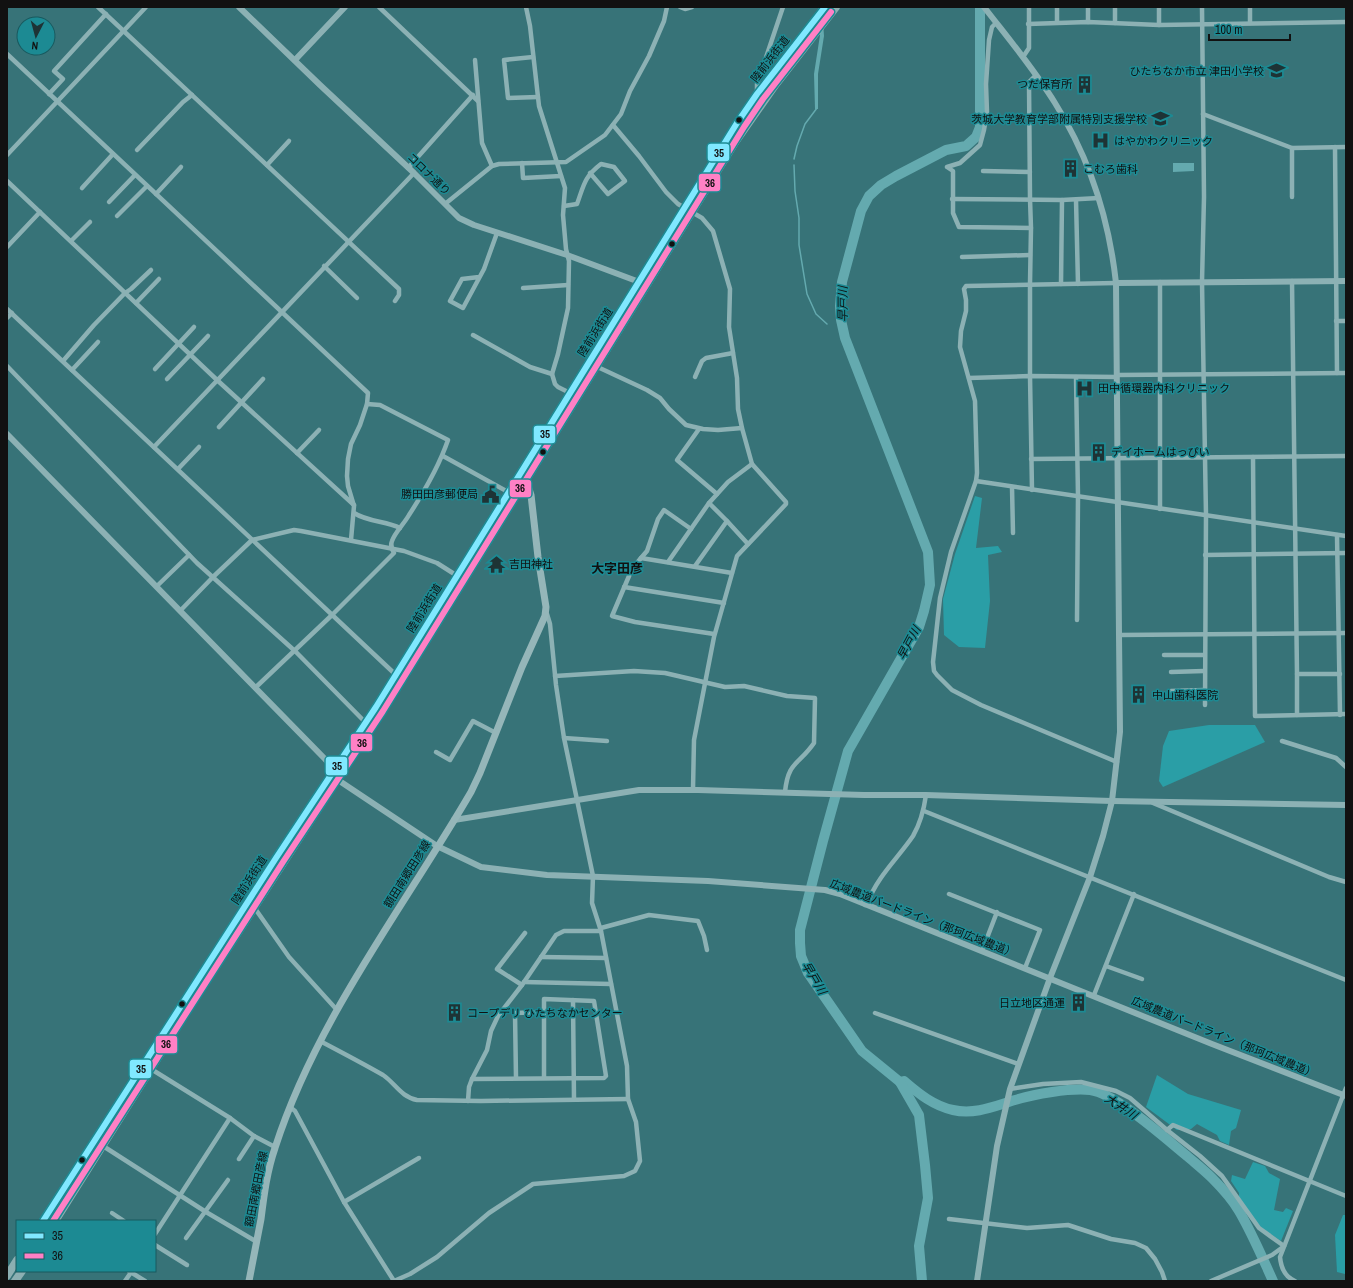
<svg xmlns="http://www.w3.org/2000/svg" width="1353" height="1288" font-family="'Archivo Narrow','Noto Sans JP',sans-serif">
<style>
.green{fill:#2a9ea6}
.water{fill:#64aaaf}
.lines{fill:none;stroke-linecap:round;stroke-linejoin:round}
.stream{stroke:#64aaaf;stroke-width:1.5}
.river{stroke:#64aaaf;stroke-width:10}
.minor{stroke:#8cb1b4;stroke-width:4.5}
.tertiary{stroke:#8cb1b4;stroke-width:6}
.secondary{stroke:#95b6b9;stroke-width:7}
.trunk{stroke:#8cafb2;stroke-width:8}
.bus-1-casing{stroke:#1c8a93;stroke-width:9}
.bus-2-casing{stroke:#1c8a93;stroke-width:9}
.bus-1{stroke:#80e8ff;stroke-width:6}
.bus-2{stroke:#ff80c5;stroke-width:6}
.bus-dot{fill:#111;stroke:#1c8a93;stroke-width:1.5}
.labels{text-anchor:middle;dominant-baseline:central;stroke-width:3;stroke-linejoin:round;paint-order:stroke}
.street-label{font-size:11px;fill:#111;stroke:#1c8a93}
.poi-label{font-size:11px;fill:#111;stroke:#1c8a93;text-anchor:start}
.water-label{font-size:12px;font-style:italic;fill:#111;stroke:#1c8a93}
.quarter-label{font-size:13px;font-weight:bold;fill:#111;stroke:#1c8a93}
.line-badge{stroke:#1c8a93;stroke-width:1.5}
.pale-badge-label{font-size:11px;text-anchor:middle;font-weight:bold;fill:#111}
</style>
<rect width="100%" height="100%" fill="#377378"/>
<g class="green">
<polygon points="975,496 982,498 976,548 998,546 1002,552 988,555 990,601 985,648 959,647 944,635 943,599 955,554"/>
<polygon points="1209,725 1255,725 1265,742 1163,787 1159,781 1163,746 1169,731"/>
<polygon points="1157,1075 1188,1094 1241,1110 1236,1128 1231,1131 1229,1145 1220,1141 1217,1135 1197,1124 1191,1129 1177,1130 1146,1107"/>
<polygon points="1253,1162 1265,1166 1269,1173 1280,1179 1274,1210 1283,1212 1286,1208 1293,1211 1281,1241 1260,1227 1239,1197 1239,1193 1231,1181 1232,1175 1245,1179"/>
<polygon points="1343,1215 1346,1215 1345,1274 1337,1272 1335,1235"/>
</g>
<g class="water">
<polygon points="818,7 822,7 824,36 818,74 818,109 815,109 814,74 820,35"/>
<polygon points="1173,163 1194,163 1194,171 1173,172"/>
</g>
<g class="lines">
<g class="stream">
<polyline points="794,159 797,146 805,124 817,108"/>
<polyline points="794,165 795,191 799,218 799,245 807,294 816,314 827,324"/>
</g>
<g class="river">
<path d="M900 1082 904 1081C919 1094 934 1106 953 1110 975 1115 995 1106 1015 1100 1035 1094 1069 1088 1090 1090 1115 1093 1166 1139 1187 1156 1195 1163 1204 1170 1212 1178 1221 1187 1232 1199 1239 1211 1252 1233 1262 1257 1273 1281"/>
<polyline points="922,1281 919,1246 928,1198 925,1165 919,1115 900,1082 862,1051 808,973 801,956 800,943 800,930 823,841 848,751 919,627 924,611 930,585 928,552 845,338 841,320 840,306 842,282 861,211 869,196 881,185 896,176 946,150 966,146 976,137 980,127 980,7"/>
</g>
<g class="minor">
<polyline points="98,7 399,289 399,295 395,301"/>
<polyline points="379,7 478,101"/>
<polyline points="526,7 530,26 539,106 565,188 563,215 566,249 569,261 568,308 558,354 552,374 555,384 558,387 570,393"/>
<polyline points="680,7 685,9 692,7"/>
<polyline points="1057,7 1057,22"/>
<polyline points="1088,7 1088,22"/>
<polyline points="1115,7 1115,23"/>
<polyline points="1159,7 1159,25"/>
<polyline points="1202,7 1204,197 1202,282 1206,515 1205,705"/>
<polyline points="996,23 992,27 989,40 986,84 987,112 984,130 980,145 960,163 947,167 953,171 953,213 959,227 1031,228"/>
<polyline points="1250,23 1250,7"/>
<polyline points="1028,24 1088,22 1159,25 1346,22"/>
<polyline points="7,54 368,393 367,404 360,425 351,444 348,459 347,476 348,486 354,506 351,540"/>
<polyline points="533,57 504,60 508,98 538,97"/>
<polyline points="1023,57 1029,48 1029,7"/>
<polyline points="475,60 482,143 492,166"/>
<polyline points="49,94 63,79 54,71 106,14"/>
<polyline points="764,99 757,94 757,84 783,7"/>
<polyline points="1203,114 1292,148 1346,147"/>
<polyline points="613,125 639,156 666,192 678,204 702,218 713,231 730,289 729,327 737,378 738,409 742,428 752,464 786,502 786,504 737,556 714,637 694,740 693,789"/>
<polyline points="1335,147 1337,373"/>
<polyline points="1292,148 1292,197"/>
<polyline points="137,150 183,102 192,95"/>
<polyline points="7,155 146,7"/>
<polyline points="522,163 523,178 561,176"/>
<polyline points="267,165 289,141"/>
<polyline points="408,168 473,95"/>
<polyline points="983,171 1030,172"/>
<polyline points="7,181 217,380 354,505"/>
<polyline points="82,188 113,154"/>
<polyline points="156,194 181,167"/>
<polyline points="952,199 1062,200 1099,198"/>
<polyline points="1076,200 1078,284"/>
<polyline points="109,202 135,175"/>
<polyline points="445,204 492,166 499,164 566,162 605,135 621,114 630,91 649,56 664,21 667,7"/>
<path d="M564 206 577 204C584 185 584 177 601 164L614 167 625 181 608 194 590 173"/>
<polyline points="117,216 147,186"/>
<polyline points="71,241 90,222"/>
<polyline points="7,247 40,212"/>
<polyline points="962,257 1030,255"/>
<polyline points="324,266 357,298"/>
<polyline points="479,277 462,279 450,301 463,308 484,269 497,233"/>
<polyline points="1292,281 1297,674 1297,715"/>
<polyline points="1160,282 1160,509"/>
<polyline points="1116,283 966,286 964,289 966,300 966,311 961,331 960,347 975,401 977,473 976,481 951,552 940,598 933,662 934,671 937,675 952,690 981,705 1117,762"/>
<polyline points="1061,284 1062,200"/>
<polyline points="523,288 568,285"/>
<polyline points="136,303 159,279"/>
<polyline points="7,309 396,675"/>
<polyline points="7,318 12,313"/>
<polyline points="1336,321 1346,321"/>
<polyline points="473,335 530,367 552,374"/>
<polyline points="63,361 94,325 125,293 131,289 151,270"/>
<polyline points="589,363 647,390 660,398 669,409 686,425 703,429 718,430 742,428"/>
<polyline points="7,366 197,563 296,652 365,722"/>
<polyline points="155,369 194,327"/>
<polyline points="72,370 98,342"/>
<polyline points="1117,375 1346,373"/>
<polyline points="695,377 702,361 706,358 733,353"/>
<polyline points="1076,377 1078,496 1077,620"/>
<polyline points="969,378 1030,376 1117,377"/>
<polyline points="167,379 208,336"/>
<polyline points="219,427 263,379"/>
<polyline points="699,429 677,460 717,494"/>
<polyline points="154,447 414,173"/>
<polyline points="297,453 319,430"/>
<polyline points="443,456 510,493"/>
<polyline points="1253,457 1255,716 1346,714"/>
<polyline points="1031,459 1346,456"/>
<polyline points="178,469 199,447"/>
<polyline points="976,481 1346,536"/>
<polyline points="1012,487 1013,533"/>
<polyline points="1032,490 1030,376 1030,284 1031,228 1030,199 1029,82 1036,75"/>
<path d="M354 513C368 522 386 521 400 528"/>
<polyline points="691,529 664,510 658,519 647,551 641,558 732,573"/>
<polyline points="1337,535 1340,715"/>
<polyline points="748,544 727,521 709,503 728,482 752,464"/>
<polyline points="1205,555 1346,553"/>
<polyline points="641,558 632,569 612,616 635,622 714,634"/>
<polyline points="668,562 709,503"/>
<polyline points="695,566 727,521"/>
<polyline points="157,586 189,555"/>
<polyline points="624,587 724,603"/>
<polyline points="180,611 213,577 252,540 294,530 301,531 404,551 437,563 459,577"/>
<polyline points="1119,635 1346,633"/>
<polyline points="1164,655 1204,655"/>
<polyline points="1171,672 1204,671"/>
<polyline points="1297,674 1340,674"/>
<path d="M555 676 634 671 665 673 725 687 744 686 787 696 815 698 814 743C799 765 788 761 785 792"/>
<path d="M255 688 332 615 394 553C392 549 390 546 392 541 395 532 404 524 409 515 424 492 439 466 448 440L380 405 367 404"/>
<polyline points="1171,691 1204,690"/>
<polyline points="564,738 607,741"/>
<polyline points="1282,741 1336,758 1346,767"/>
<polyline points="436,752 450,760 473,721 496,733"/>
<polyline points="1153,803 1329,877 1346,882"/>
<polyline points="924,811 1346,980"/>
<polyline points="949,894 1040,930 1025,968"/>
<path d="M865 905 868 902C877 877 898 858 913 836 920 824 924 809 926 795"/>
<polyline points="254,907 289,957 337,1010"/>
<polyline points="601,928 649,915 698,921 704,936 707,950"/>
<polyline points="982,951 997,912"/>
<polyline points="541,957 606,958"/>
<polyline points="1106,966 1142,979"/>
<polyline points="524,982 611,984"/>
<polyline points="522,985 497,969 525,933"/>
<polyline points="1094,995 1134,894"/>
<polyline points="573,1000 574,1099"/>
<polyline points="875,1013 1018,1064"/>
<path d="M320 1041C341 1052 362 1063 383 1075 395 1083 401 1097 417 1100L481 1101 628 1099"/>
<polyline points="151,1069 230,1118 254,1136 275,1147"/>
<polyline points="516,1078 515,1013 544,1012"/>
<polyline points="472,1079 604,1078 606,1076 594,1001 544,999 544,1078"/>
<polyline points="1010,1089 1043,1084 1081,1082 1116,1091 1130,1098 1167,1130 1200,1156 1222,1176 1259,1228 1284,1246"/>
<polyline points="468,1101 469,1087 472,1079 487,1050 491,1031 498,1016 522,985 556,935 564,931 601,931"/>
<polyline points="290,1107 295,1111 344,1202 394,1281"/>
<polyline points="1167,1130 1173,1125 1346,1196"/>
<polyline points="103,1146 206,1212 257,1242"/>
<polyline points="239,1159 254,1136"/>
<polyline points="344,1202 419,1158"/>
<polyline points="112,1213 124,1221"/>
<polyline points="949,1219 1027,1228 1068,1225 1111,1239 1135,1243 1146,1248 1155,1259 1162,1272 1165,1281"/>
<polyline points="155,1234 230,1118"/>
<polyline points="186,1238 228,1180"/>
<polyline points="155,1245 187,1265"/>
<polyline points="129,1271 145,1281"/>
<polyline points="125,1281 132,1271"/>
<polyline points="394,1281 410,1274 437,1257 489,1213 533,1184 624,1176 635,1171 640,1161 636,1122 628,1099 627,1066 601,931 592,903 593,876 564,738 556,685 550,624 547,614"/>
<polyline points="1211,1281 1272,1255 1283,1247"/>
<path d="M1295 1281C1285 1277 1281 1268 1280 1257L1346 1088"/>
</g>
<g class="tertiary">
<polyline points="239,7 320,85 414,173 459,218 474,225 567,255 642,283"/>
<polyline points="295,60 345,7"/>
<polyline points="1116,283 1346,281"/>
<polyline points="7,434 325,759 334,769 338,780 437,846 481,867 547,875 708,881 825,890 840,894 1212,1044 1346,1096"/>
<polyline points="454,820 639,790 698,790 864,795 926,795 1112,801 1346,805"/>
<path d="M977 1281 997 1146 1010 1089 1050 978 1090 877 1103 836 1112 801 1120 732 1119 635 1116 283C1109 219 1089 157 1055 103 1034 69 1008 38 984 7"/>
</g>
<path class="secondary" d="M249 1281C253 1260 257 1240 261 1219 264 1195 267 1171 275 1148 317 1018 403 909 471 792L480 773 522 667 545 616 546 607 538 557 531 495 528 486 520 480"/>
<g class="trunk">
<polyline points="43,1221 276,858 376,707 737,123 757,94 825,7"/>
<polyline points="55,1221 200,991 402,680 736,141 776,84 836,7"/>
<polyline points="7,1276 17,1260"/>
<polyline points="15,1281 22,1271"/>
</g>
<defs>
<polyline id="bus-1" points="43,1221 276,858 376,707 737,123 757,94 825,7"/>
<polyline id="bus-2" points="53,1221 283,862 383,711 744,127 763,99 831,12"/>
</defs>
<use href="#bus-1" class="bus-1-casing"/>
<use href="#bus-2" class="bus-2-casing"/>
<use href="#bus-1" class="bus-1"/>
<use href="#bus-2" class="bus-2"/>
</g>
<defs>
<symbol id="school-bare" viewBox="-9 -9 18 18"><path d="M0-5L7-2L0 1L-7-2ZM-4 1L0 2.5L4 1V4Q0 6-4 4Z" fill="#1e3335" stroke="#1c8a93" stroke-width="2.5" paint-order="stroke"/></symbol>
<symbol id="building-bare" viewBox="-9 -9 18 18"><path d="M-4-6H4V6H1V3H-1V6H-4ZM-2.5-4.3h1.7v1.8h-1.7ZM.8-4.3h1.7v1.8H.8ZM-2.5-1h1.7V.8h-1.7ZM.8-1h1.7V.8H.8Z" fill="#1e3335" stroke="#1c8a93" stroke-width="2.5" paint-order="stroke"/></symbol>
<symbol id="hospital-bare" viewBox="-9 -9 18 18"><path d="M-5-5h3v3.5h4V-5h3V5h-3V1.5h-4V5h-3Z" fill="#1e3335" stroke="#1c8a93" stroke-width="2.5" paint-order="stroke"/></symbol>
<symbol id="civic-bare" viewBox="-9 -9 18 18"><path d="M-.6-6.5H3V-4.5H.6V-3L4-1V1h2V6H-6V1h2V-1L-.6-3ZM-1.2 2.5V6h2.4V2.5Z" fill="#1e3335" stroke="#1c8a93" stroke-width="2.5" paint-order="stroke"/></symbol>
<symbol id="temple-bare" viewBox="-9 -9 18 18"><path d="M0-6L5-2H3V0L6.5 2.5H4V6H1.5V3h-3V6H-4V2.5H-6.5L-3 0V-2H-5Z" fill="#1e3335" stroke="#1c8a93" stroke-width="2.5" paint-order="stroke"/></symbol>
</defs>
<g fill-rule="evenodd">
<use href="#school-bare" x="1264" y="58" width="25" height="25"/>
<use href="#building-bare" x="1072" y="72" width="25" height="25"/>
<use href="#school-bare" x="1148" y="106" width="25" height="25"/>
<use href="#hospital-bare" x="1088" y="128" width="25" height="25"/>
<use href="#building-bare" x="1058" y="156" width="25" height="25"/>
<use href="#hospital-bare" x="1072" y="376" width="25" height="25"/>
<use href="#building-bare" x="1086" y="440" width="25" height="25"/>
<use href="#civic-bare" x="478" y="482" width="25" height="25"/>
<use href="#temple-bare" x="484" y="552" width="25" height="25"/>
<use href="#building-bare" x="1126" y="682" width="25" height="25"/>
<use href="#building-bare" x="1066" y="990" width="25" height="25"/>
<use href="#building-bare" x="442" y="1000" width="25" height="25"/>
</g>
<g class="bus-dot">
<circle cx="739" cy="120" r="3.5"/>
<circle cx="672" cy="244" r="3.5"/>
<circle cx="543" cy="452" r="3.5"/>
<circle cx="182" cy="1004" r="3.5"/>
<circle cx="82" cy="1160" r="3.5"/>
</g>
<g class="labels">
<g class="street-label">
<text transform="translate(770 59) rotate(-52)">陸前浜街道</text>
<text transform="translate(429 174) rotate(44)">コロナ通り</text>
<text transform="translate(595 332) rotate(-58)">陸前浜街道</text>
<text transform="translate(424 608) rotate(-58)">陸前浜街道</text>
<text transform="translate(407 874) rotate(-58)">額田南郷田彦線</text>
<text transform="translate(249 880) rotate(-57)">陸前浜街道</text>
<text transform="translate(923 918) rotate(21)">広域農道バードライン（那珂広域農道）</text>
<text transform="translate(1224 1037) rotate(22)">広域農道バードライン（那珂広域農道）</text>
<text transform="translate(256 1189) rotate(-79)">額田南郷田彦線</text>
</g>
<g class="poi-label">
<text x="1264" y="71" text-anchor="end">ひたちなか市立 津田小学校</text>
<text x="1072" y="84" text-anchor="end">つだ保育所</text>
<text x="1147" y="119" text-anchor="end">茨城大学教育学部附属特別支援学校</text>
<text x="1114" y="141">はやかわクリニック</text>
<text x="1083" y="169">こむろ歯科</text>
<text x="1098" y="388">田中循環器内科クリニック</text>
<text x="1111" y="452">デイホームはっぴい</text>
<text x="478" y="494" text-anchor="end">勝田田彦郵便局</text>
<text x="509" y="564">吉田神社</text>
<text x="1152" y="695">中山歯科医院</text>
<text x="1065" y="1003" text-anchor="end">日立地区通運</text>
<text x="467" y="1013">コープデリ ひたちなかセンター</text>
</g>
<g class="water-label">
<text transform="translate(843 304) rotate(-90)">早戸川</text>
<text transform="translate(909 643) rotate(-62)">早戸川</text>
<text transform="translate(814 978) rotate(59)">早戸川</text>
<text transform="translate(1121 1107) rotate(33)">大井川</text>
</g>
<g class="quarter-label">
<text x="617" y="568">大字田彦</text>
</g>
</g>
<g class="line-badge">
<rect x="707" y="143" width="23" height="19" rx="4" fill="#80e8ff"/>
<rect x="698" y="173" width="23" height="19" rx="4" fill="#ff80c5"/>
<rect x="533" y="425" width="23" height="19" rx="4" fill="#80e8ff"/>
<rect x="509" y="479" width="23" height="19" rx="4" fill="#ff80c5"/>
<rect x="350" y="733" width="23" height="19" rx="4" fill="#ff80c5"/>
<rect x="325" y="756" width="23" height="20" rx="4" fill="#80e8ff"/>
<rect x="155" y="1035" width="23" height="19" rx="4" fill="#ff80c5"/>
<rect x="129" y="1059" width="23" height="20" rx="4" fill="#80e8ff"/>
</g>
<g class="pale-badge-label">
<text x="719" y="157">35</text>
<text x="710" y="187">36</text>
<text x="545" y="438">35</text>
<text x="520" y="492">36</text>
<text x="362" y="747">36</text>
<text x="337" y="770">35</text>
<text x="166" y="1048">36</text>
<text x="141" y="1073">35</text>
</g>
<rect width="1353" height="1288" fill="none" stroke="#111111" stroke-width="16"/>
<rect x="16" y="1220" width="140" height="52" fill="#1c8a93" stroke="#185a5f"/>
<rect x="24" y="1233" width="20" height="6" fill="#80e8ff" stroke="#185a5f"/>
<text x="52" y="1240" font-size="12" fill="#111111">35</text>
<rect x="24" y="1253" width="20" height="6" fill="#ff80c5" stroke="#185a5f"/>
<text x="52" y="1260" font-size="12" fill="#111111">36</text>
<g transform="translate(36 36) rotate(186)"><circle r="19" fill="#1c8a93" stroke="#185a5f"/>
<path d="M0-3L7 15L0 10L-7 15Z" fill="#1e3335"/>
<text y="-6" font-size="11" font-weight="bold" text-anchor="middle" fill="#111111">N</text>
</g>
<path d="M1209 34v6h81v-6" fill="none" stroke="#111111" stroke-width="2"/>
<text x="1215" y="34" font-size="12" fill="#111111" stroke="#1c8a93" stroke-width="3" paint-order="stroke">100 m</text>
</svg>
